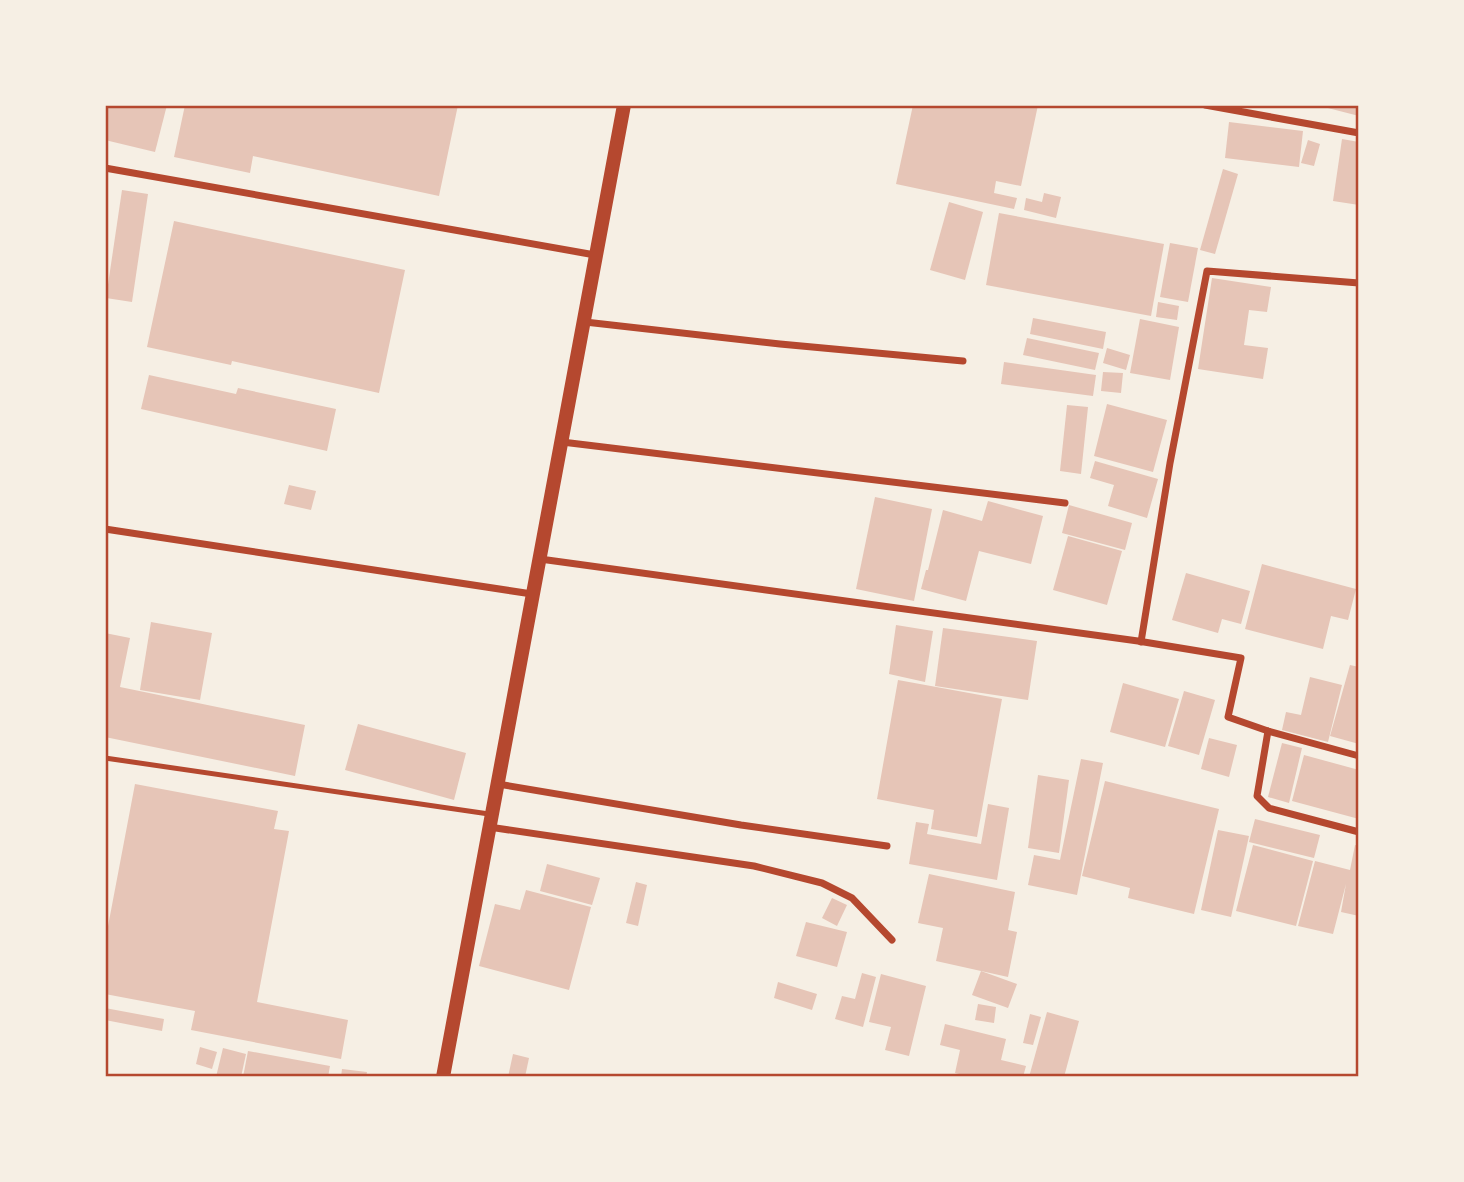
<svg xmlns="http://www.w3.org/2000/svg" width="1464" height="1182" font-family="Commissioner,sans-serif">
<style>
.building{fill:#e6c5b7}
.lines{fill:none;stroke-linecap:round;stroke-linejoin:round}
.service{stroke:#b5482f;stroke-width:5}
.minor{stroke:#b5482f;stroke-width:7}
.secondary{stroke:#b5482f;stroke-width:14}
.neatline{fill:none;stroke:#b5482f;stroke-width:2.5}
</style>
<rect width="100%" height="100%" fill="#f6efe4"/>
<g class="building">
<polygon points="105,105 167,105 155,152 105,140"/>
<polygon points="185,105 458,105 439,196 253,156 250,173 174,157"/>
<polygon points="913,105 1038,105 1021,186 996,181 994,193 1017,198 1014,209 896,184"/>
<polygon points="1320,105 1359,105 1359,116 1320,106"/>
<polygon points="1229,122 1303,131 1299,167 1225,158"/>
<polygon points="1342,139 1359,142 1359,205 1333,201"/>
<polygon points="1308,140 1320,144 1314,166 1301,163"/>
<polygon points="1223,169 1238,174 1215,254 1200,250"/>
<polygon points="122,190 148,194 132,302 106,298"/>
<polygon points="1044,193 1061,197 1056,218 1024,210 1026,198 1042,202"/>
<polygon points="949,202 983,212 965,280 930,270"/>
<polygon points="999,213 1164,244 1151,316 986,285"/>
<polygon points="174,221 405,270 379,393 232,361 231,365 147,347"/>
<polygon points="1170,243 1198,248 1188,302 1160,297"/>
<polygon points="1212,278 1271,287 1267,312 1249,310 1244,345 1268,348 1263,379 1198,369"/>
<polygon points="1158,302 1179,306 1177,320 1156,317"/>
<polygon points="1033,318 1106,332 1103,349 1030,334"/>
<polygon points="1140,319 1179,327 1170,380 1130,373"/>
<polygon points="1027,338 1099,353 1095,370 1023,355"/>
<polygon points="1107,348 1130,355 1126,370 1103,363"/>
<polygon points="1004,362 1096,375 1093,396 1001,384"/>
<polygon points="1103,372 1123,373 1121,393 1101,391"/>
<polygon points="149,375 236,394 238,388 336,409 327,451 141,409"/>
<polygon points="1107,404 1167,420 1153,472 1094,456"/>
<polygon points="1067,405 1088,407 1081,474 1060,471"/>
<polygon points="1095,461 1158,479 1147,518 1108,506 1114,485 1090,478"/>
<polygon points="289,485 316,491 311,510 284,504"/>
<polygon points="875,497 932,509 914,601 856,589"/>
<polygon points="988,501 1043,516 1031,564 979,551 966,601 921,589 926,570 928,570 943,510 982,521"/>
<polygon points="1069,505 1132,523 1125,550 1062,533"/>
<polygon points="1068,536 1122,551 1107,605 1053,590"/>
<polygon points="1262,564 1356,589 1348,620 1331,616 1323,649 1245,629"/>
<polygon points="1186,573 1250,591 1241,624 1222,619 1218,633 1172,620"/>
<polygon points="151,622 212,633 200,700 140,690"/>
<polygon points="896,625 933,631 925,682 889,674"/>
<polygon points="943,628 1037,641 1028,700 935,686"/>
<polygon points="105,633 130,638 120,687 305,725 295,776 105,737"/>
<polygon points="1350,665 1359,667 1359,744 1330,736"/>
<polygon points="1310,677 1342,685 1328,742 1282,730 1286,712 1301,715"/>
<polygon points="898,680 1002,699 977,837 931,829 934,810 877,799"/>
<polygon points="1123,683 1179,699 1165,747 1110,732"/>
<polygon points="1184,691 1215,700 1199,755 1168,746"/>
<polygon points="358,724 466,753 454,800 345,770"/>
<polygon points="1209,738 1237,745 1229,777 1201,769"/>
<polygon points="1282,743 1302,748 1289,803 1268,797"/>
<polygon points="1304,755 1359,770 1359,819 1292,801"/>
<polygon points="1081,759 1103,763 1077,895 1028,885 1034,855 1060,860"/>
<polygon points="1038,775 1069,780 1059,853 1028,848"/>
<polygon points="1105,781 1219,809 1194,914 1128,898 1130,888 1082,876"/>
<polygon points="135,784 278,811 274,829 289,831 257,1002 348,1020 341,1059 191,1030 195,1011 105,994 105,942"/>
<polygon points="988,804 1009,808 997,880 909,864 916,822 929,824 927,834 981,844"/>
<polygon points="1255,819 1320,835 1314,858 1249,842"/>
<polygon points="1218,830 1249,836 1231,917 1201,910"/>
<polygon points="1253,845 1313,861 1296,926 1236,911"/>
<polygon points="1355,845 1359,846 1359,916 1341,912 1346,884 1333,934 1298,926 1315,861 1350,870"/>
<polygon points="547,864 600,878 592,905 540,891"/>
<polygon points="929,874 1015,892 1008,930 1017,932 1008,977 936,961 943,928 918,923"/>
<polygon points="636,882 647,885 638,926 626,923"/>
<polygon points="526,890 591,907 569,990 479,966 495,904 520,910"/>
<polygon points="832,898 847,905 837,926 822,918"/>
<polygon points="806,922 847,932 837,967 796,956"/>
<polygon points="981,971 1017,984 1008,1008 972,995"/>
<polygon points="862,973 876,977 863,1027 835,1019 842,996 855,999"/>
<polygon points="881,974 926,986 909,1056 885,1050 891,1027 869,1022"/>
<polygon points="778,982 817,994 812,1010 774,998"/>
<polygon points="978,1004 996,1007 994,1023 975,1020"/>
<polygon points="105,1008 164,1019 162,1031 105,1020"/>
<polygon points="1047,1012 1079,1021 1064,1077 1029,1077"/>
<polygon points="1030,1014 1041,1017 1033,1045 1023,1043"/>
<polygon points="945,1024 1006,1039 1001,1060 1026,1066 1023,1077 972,1077 955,1073 960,1050 940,1045"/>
<polygon points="200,1047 217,1052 212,1069 196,1064"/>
<polygon points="223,1048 246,1054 241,1077 216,1077"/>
<polygon points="248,1051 330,1066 328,1077 243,1077"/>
<polygon points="513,1054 529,1058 525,1077 508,1077"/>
<polygon points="342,1069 367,1072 366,1077 341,1077"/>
</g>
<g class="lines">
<polyline class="service" points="105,758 489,814"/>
<g class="minor">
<polyline points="1205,105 1359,133"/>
<polyline points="105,168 595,255"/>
<polyline points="585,322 780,344 963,361"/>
<polyline points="562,442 1065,503"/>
<polyline points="105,529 532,594"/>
<polyline points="540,559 1138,641 1241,658 1228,717 1268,731 1359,756"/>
<polyline points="1141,642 1170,463 1207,271 1359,283"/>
<polyline points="1268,731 1257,796 1269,808 1359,832"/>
<polyline points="498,784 741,825 887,846"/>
<polyline points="489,827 754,866 822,883 852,898 892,940"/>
</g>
<polyline class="secondary" points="443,1077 624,105"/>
</g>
<rect width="1464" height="1182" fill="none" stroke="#f6efe4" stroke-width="214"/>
<rect x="107" y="107" width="1250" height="968" class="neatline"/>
</svg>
